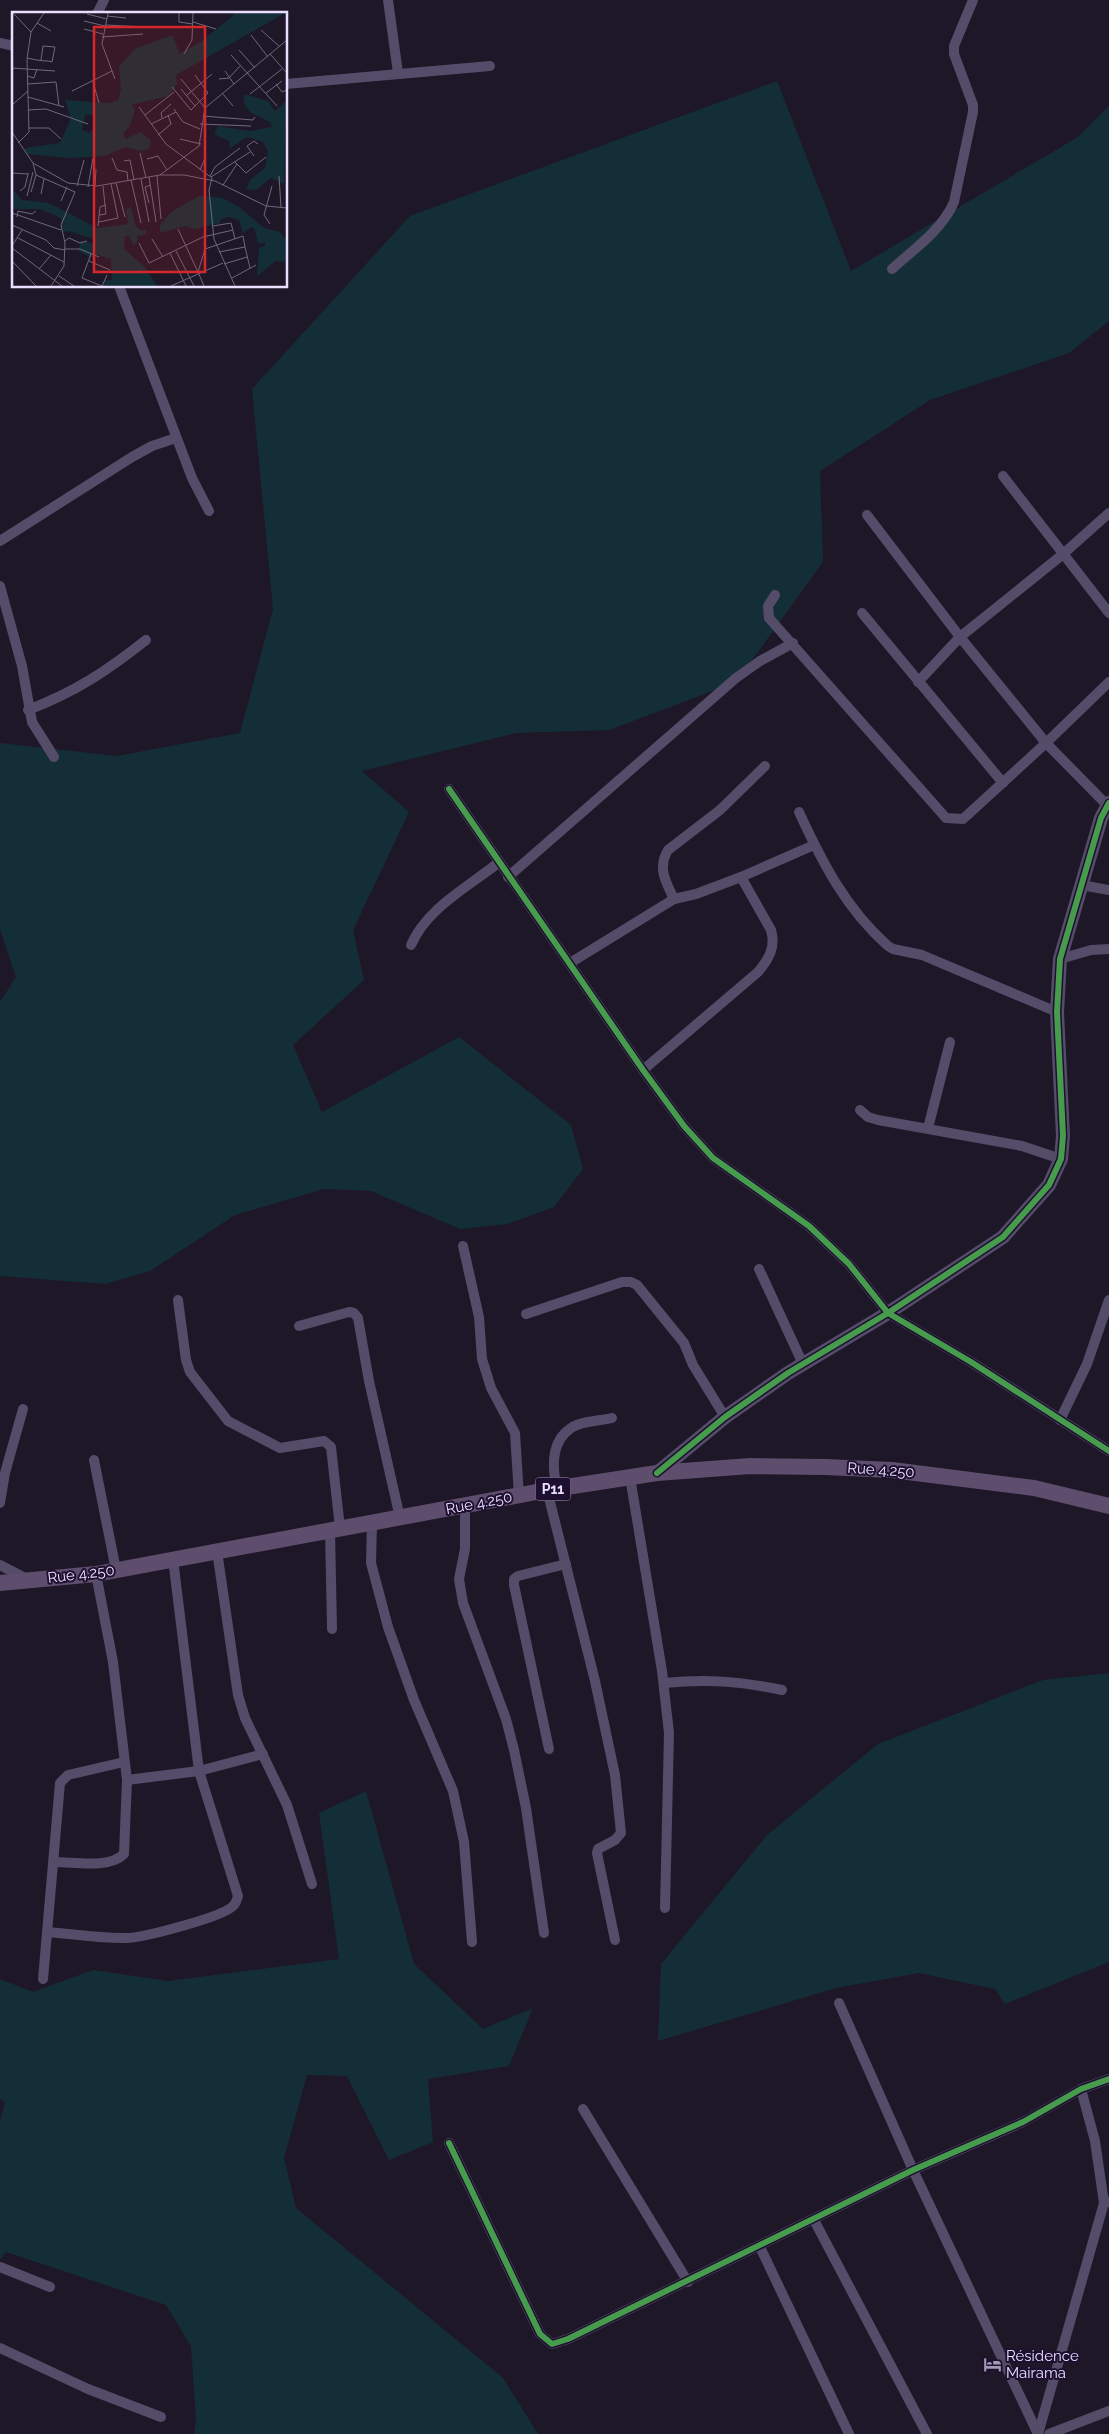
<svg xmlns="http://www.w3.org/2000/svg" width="1109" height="2434" font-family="Raleway,sans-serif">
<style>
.green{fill:#142e38}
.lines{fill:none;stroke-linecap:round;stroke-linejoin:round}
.minor{stroke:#544c69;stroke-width:10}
.tertiary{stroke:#544c69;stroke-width:14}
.primary{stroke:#5f4d6d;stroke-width:16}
.cycleway-casing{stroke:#1d102f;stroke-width:9}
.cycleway{stroke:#469c4c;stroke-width:6}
.labels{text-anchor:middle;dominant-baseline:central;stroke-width:4;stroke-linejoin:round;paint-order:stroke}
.shield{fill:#1d102f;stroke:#aca0c1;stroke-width:1}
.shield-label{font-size:14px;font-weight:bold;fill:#eadeff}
.street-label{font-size:15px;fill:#eadeff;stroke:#1d102f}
.poi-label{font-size:15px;fill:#eadeff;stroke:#1d102f;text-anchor:start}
.inset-road{fill:none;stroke:#70677e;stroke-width:1}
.view{fill:#d62828;fill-opacity:0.15;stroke:#d62828;stroke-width:2.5}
.inset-edge{fill:none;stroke:#eadeff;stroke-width:2.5}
</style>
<rect width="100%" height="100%" fill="#1e1728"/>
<g class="green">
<polygon points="777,81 851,271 1078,137 1109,106 1109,321 1069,353 930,400 820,471 823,562 736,682 609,730 516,733 362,771 409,812 353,930 364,980 293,1045 322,1112 459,1037 571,1125 583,1169 554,1207 507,1224 460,1229 371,1191 324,1189 235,1215 150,1271 105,1284 0,1276 0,1002 16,977 0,929 0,743 117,756 240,733 273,609 252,389 410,216"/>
<polygon points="1109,1673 1109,1962 1005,2004 995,1989 919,1973 836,1988 658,2041 661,1964 767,1835 878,1744 1043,1680"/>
<polygon points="366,1791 414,1964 483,2029 533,2008 509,2066 428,2079 433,2142 389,2160 347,2076 307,2075 284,2158 296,2208 503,2378 538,2434 194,2434 196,2421 191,2346 166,2305 6,2252 0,2260 0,2121 5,2102 0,2099 0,1979 33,1992 93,1970 168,1981 339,1959 319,1813"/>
</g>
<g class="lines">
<g class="minor">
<polyline points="388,0 398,73"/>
<polyline points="97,14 104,0"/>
<polyline points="0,43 14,46"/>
<polyline points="286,84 490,66"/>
<path d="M892 269C914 249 942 230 954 202L973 112V105L954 54V46L973 0"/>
<polyline points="119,286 192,478 209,511"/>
<polyline points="1003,476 1109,613"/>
<polyline points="867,515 960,637 1046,743 1107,805"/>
<polyline points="0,541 132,457 152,446 176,438"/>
<polyline points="0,586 22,666 32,722 54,757"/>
<polyline points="775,595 768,606 769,618 946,818 963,819 1046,743 1109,682"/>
<polyline points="862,613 1003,783"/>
<polyline points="918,682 960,637 1062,555 1109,513"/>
<path d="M28 710C75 692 107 671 146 640"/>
<polyline points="449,789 643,1070 684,1126 713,1158 809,1226 849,1264 888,1313 971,1362 1109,1451"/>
<path d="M799 812C822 862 846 909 888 946L893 949 922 955 1057 1012"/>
<polyline points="508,877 736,678 760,661 793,643"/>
<polyline points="1081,885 1109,890"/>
<path d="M674 899C666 882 657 868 668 850L720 810 765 766"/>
<path d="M411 945C427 908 468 887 498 863"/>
<polyline points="1060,959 1091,950 1109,949"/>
<polyline points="570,963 674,899 696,894 741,877 814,845"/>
<path d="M643 1070 758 972C769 959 776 947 771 930L741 877"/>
<polyline points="860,1110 868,1117 878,1120 1022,1146 1061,1159"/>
<polyline points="928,1128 950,1042"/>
<polyline points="463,1246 479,1317 482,1359 491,1388 515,1433 519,1496"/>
<polyline points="759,1269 803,1364"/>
<polyline points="178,1300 186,1360 190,1372 228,1421 280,1448 324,1441 331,1447 340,1528"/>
<polyline points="526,1314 622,1282 631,1282 637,1285 684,1343 693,1365 725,1417"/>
<polyline points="299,1326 349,1312 354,1313 358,1318 369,1381 400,1518"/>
<polyline points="1060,1420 1087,1364 1109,1300"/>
<polyline points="94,1460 116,1570"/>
<polyline points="630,1477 662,1671 669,1733 665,1908"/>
<path d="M557 1489C552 1468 550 1442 571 1428 581 1421 600 1421 612 1418"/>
<polyline points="547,1490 595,1681 615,1775 621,1833 615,1840 598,1849 597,1853 615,1940"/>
<polyline points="0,1503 5,1473 23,1409"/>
<polyline points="465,1506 465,1549 459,1579 463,1603 506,1719 514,1750 526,1808 544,1933"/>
<polyline points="372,1523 371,1563 388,1627 414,1700 453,1791 464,1842 472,1942"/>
<polyline points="330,1530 332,1629"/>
<polyline points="217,1551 238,1695 245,1718 287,1805 312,1884"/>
<polyline points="0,1565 27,1579"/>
<path d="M664 1683C708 1679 738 1681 782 1690"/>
<polyline points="549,1749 514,1585 514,1579 518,1576 566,1564"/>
<polyline points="127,1780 199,1771 263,1754"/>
<path d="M54 1862C75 1862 109 1869 124 1854L127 1780 113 1662 96 1574"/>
<path d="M48 1932C74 1934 101 1939 128 1938 145 1937 223 1917 233 1906 236 1904 237 1899 238 1896L199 1771 173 1559"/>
<polyline points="43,1979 60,1783 68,1775 124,1762"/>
<polyline points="839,2003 913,2170 1037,2432"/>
<polyline points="1081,2089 1095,2141 1104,2203"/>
<polyline points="583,2109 688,2282"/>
<polyline points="449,2143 540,2334 552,2344 568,2339 913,2170 1023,2122 1081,2089 1109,2079"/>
<polyline points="814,2220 927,2434"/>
<polyline points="760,2247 849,2434"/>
<polyline points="0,2267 50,2287"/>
<polyline points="0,2348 88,2389 161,2417"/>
<polyline points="1038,2434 1104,2203 1109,2202"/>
<polyline points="1049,2434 1109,2411"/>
</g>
<polyline class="tertiary" points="657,1473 725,1417 788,1373 888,1313 1003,1237 1049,1185 1061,1159 1063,1136 1057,1012 1060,959 1101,818 1109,803"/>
<polyline class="primary" points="0,1583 96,1574 547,1490 657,1473 750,1466 825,1467 892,1470 1034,1488 1109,1506"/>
<defs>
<g id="cycleway">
<polyline points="449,789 643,1070 684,1126 713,1158 809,1226 849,1264 888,1313 971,1362 1109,1451"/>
<polyline points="657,1473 725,1417 788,1373 888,1313 1003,1237 1049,1185 1061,1159 1063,1136 1057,1012 1060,959 1101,818 1109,803"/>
<polyline points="449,2143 540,2334 552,2344 568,2339 913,2170 1023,2122 1081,2089 1109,2079"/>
</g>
</defs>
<use href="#cycleway" class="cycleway-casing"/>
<use href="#cycleway" class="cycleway"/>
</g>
<defs>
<symbol id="hotel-bare" viewBox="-9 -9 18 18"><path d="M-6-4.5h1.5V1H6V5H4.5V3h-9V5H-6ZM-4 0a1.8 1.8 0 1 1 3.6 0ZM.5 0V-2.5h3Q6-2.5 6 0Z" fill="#a398b4" stroke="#1d102f" stroke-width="2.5" paint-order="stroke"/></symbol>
</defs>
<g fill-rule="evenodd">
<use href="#hotel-bare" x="980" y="2352" width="25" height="25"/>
</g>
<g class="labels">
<rect class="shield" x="535.5" y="1477.5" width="35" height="23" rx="4"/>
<g class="shield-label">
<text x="553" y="1489">P11</text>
</g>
<g class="street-label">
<text transform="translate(881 1470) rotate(4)">Rue 4.250</text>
<text transform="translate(479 1503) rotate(-11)">Rue 4.250</text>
<text transform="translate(81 1574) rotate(-7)">Rue 4.250</text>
</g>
<g class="poi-label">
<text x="1006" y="2356">Résidence<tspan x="1006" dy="17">Mairama</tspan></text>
</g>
</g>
<g transform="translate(12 12)">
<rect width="275" height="275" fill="#1e1728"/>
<path d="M224 1H273L164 63 165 72 156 84 119 93 123 97 118 114 111 121 114 127 128 120 139 128 137 137 128 139 114 135 92 144 58 146 14 142 13 136 48 131 59 106 53 88 94 91 106 89 109 77 107 54 123 37 160 23 168 42 190 29ZM73 103H80L83 113 78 121 70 118ZM232 82 256 89 263 99 274 89 272 172 259 166 244 178 234 177 238 168 253 156 256 139 251 130 235 125 218 136 217 129 202 122 206 114 238 119 260 115 258 110 238 100 232 92ZM0 177 10 188 37 191 85 216 116 212 114 198 119 195 123 213 130 219 135 217 133 223 125 224V231L121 233 117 224H113L112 237 132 254 145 274H90L93 268H100L99 247 83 242 80 246 66 239 69 229 81 231 82 227 56 219 51 220 49 206 28 197H0ZM187 184 210 186 227 195 252 216 268 220 275 228V250L263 249 245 265 247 236 253 234V231H246L243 218 239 215 231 222 227 208 217 205 209 207 208 211 183 217 174 214 148 221V213L159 200Z" fill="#142e38" fill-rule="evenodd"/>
<path class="inset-road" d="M1 1 19 20 15 47 17 120 6 131M96 1 90 32 103 67M167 1V10L181 12M75 2 95 7M95 4 114 6M72 9 93 14M181 10 204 17M25 11 39 19M94 13 132 15M72 17 91 22M249 18 267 34M19 20 32 1M239 23 256 45M90 25 131 22M227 38 243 56M172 42 180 28 181 1M258 42 275 61M219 43 265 94M15 46 25 48 33 49H36L40 50 43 35 31 34 29 48M0 56 43 59M213 59 222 72M15 64 22 66 25 57M169 67 193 96M207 67 217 66 228 54M81 70 87 91M15 72 44 70 47 94M264 72 270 80 275 78M160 75 179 98 196 81 183 63M169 77 183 94M60 79 100 59M254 81 270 69M211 82 221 94M238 82 270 57M174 84 200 62M16 85 52 95M0 93 16 79M127 95 154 132 200 166 197 178 202 227 223 274M162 97 171 110 188 117M16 98 34 97 76 112M133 103 162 80M191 104 241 108 243 105M150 106 149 101 159 92M139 112 164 100M188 112 239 114M17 116H37L49 127M0 120 21 151 56 171 85 174 148 163H172L203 169 254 194 275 196M146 123 159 112 156 103M168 127 189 132M128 141 134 166M242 144 235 134 242 129 246 132M100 146 105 158 115 160 116 169M135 147 146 144 155 158M112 149 118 148 122 168M223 150 234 161 254 145M21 151 24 163 63 180 49 213 53 231 52 254 39 274M188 158 194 144M0 161 17 162M148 163 187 134 193 96 275 28M145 164 149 207M198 164 203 155 228 136M267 164 269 196M137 165 144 210M199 165 238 140M129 167 137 210M119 168 129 211M104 171 113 205M83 173 84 157M211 173 225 152M65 174 72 148M76 175 81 146M8 179 13 175 16 162M19 180 24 163M29 182 32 167M15 184 21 160M49 189 55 175M137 191 133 175 139 173M0 201 49 218M87 203 94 202 91 174M5 205 6 199 20 202 24 199M87 210 106 206 99 172M258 212 252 203 260 174M0 213 34 228 42 236 53 238M86 214 88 195 94 193M201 214 219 211 223 227M166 217 186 260M6 226 52 250M140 227 151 245M53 229 57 226 68 231 75 229M127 231 137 251 191 225 221 218M0 234 10 218M233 235 238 256M0 236 50 274M53 237H68L87 245M164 239 182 274M158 241 174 274M79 242 70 266 90 274 95 263M0 249 24 274M77 249 98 258M212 252 235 245M27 257 39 243M47 264 62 274M220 266 244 253M159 274 211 251M192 274 186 260 193 237 231 224 233 235 207 240"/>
<path class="view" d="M82 15H193V260H82Z"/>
<rect width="275" height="275" class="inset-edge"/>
</g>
</svg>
